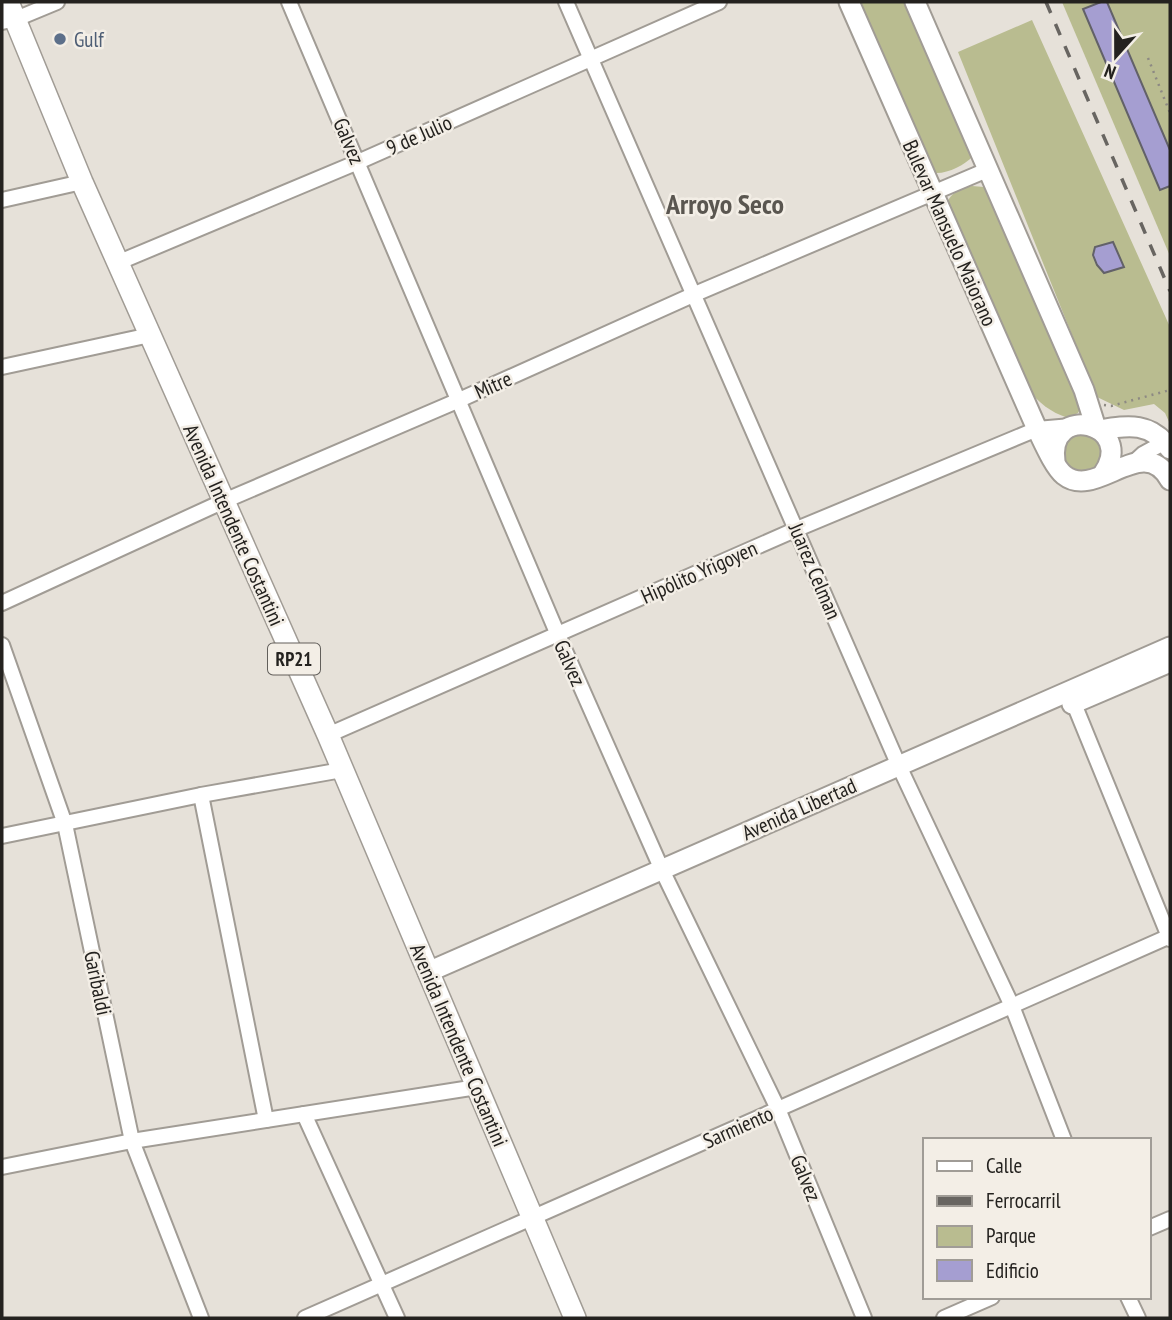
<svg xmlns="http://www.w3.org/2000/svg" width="1172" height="1320" font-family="'PT Sans Narrow',sans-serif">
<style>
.green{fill:#b9bc90}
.building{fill:#a59ed1;stroke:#626168;stroke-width:2}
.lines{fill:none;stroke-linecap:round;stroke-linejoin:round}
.street-casing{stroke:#a19c95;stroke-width:18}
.secondary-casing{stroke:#a19c95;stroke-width:23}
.primary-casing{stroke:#a19c95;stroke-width:24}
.path{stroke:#8d8983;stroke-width:2.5;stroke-dasharray:2 5;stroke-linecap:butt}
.street{stroke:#fff;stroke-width:14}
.secondary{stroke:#fff;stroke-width:19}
.primary{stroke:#fff;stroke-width:21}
.rail{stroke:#686561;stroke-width:3.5;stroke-dasharray:12 12;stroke-linecap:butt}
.service-dot{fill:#5c6f8a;stroke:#f3eee6;stroke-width:2.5}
.labels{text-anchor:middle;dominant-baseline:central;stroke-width:5;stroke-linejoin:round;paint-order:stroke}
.shield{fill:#f3eee6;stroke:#625f5b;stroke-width:2}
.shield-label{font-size:19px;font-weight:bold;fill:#24221f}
.service-label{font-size:21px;fill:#4e5e75;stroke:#f3eee6;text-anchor:start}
.street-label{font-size:21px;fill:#24221f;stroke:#f3eee6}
.district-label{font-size:28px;font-weight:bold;fill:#5a5650;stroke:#f3eee6}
</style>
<rect width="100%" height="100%" fill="#e6e1d9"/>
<g class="green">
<path d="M854 2H908L973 156C965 165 947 174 935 173Z"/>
<polygon points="1062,2 1170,2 1170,256"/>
<polygon points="1032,20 1170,327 1170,424 1165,413 1154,404 1124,410 1097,397 958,52"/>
<path d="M972 186 984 187 990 193 1082 405 1078 413 1068 418C1050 412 1039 403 1027 388L946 210C947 194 957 190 972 186Z"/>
<circle cx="1083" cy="454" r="20"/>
</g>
<g class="building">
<polygon points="1101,2 1107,2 1170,150 1170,186 1160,190 1083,9"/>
<polygon points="1113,242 1124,267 1104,273 1097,265 1093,255 1095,247"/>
</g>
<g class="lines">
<defs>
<g id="street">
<polyline points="289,2 558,635 662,870 778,1109 864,1318"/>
<polyline points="566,2 899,766 1012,1006 1064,1140"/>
<polyline points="2,22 16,19 57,2"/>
<polyline points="2,200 82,182"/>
<polyline points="117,263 358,162 719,2"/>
<polyline points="2,367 150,335"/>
<polyline points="1131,465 1143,454 1165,442"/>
<polyline points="2,603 224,501 457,401 695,294 987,170"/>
<polyline points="2,645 65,824 132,1141 201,1318"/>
<polyline points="1070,694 1170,939"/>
<polyline points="328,735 797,529 1037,429 1071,426"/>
<polyline points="201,795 266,1120"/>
<polyline points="2,836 201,795 342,770"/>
<polyline points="304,1114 397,1318"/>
<polyline points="2,1167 132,1141 477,1087"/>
<polyline points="1149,1228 1170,1219"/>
<polyline points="1128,1297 1138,1318"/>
<polyline points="305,1318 1170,936"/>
<polyline points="944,1318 992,1297"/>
</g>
<g id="secondary">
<path d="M849 2 1037 429C1043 441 1054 467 1064 475 1096 501 1143 431 1170 480"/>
<polyline points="915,2 1084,390 1096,428"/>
<path d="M1100 430C1129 425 1151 422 1170 449"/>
<path d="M1055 461C1047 401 1138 423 1103 474"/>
<polyline points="1072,704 1170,662"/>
<polyline points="428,972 1170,647"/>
</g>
<polyline id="primary" points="8,2 82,182 328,735 575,1318"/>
</defs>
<use href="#street" class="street-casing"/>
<use href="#secondary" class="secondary-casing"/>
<use href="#primary" class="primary-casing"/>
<g class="path">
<polyline points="1148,58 1170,113"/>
<polyline points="1104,405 1111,406 1170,390"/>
</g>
<use href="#street" class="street"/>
<use href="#secondary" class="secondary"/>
<use href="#primary" class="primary"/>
<polyline class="rail" points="1046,2 1170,291"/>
</g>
<circle class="service-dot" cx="60" cy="39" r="7"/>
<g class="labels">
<rect class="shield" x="268" y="643.5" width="52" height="31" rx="5"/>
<g class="shield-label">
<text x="294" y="659">RP21</text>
</g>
<g class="service-label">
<text x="74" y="39">Gulf</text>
</g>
<g class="street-label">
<text transform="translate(419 135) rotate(-24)">9 de Julio</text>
<text transform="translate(349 141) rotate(67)">Galvez</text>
<text transform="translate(950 233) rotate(66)">Bulevar Mansuelo Maiorano</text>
<text transform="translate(493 385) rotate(-24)">Mitre</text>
<text transform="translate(234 525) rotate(66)">Avenida Intendente Costantini</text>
<text transform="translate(815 571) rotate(67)">Juarez Celman</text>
<text transform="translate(699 572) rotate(-24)">Hipólito Yrigoyen</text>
<text transform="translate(570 663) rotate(66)">Galvez</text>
<text transform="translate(799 809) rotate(-24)">Avenida Libertad</text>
<text transform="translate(98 983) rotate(78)">Garibaldi</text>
<text transform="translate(459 1045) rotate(67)">Avenida Intendente Costantini</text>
<text transform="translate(738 1127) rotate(-24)">Sarmiento</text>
<text transform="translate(806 1178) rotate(68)">Galvez</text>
</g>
<g class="district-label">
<text x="725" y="203">Arroyo Seco</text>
</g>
</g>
<rect width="1172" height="1320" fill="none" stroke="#24221f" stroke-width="7"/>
<rect x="923" y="1138" width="228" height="161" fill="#f3eee6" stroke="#a09c96" stroke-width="2"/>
<rect x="937" y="1161" width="35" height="10" fill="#ffffff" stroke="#a09c96" stroke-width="2"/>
<text x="986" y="1173" font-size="21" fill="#24221f">Calle</text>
<rect x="937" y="1196" width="35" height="10" fill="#686561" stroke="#a09c96" stroke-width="2"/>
<text x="986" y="1208" font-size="21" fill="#24221f">Ferrocarril</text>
<rect x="937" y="1226" width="35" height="21" fill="#b9bc90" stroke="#a09c96" stroke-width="2"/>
<text x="986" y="1243" font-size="21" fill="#24221f">Parque</text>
<rect x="937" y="1260" width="35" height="21" fill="#a59ed1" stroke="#a09c96" stroke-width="2"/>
<text x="986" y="1278" font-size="21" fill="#24221f">Edificio</text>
<g transform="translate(1116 56) rotate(201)" stroke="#f3eee6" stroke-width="5" paint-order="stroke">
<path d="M0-5L12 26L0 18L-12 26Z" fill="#24221f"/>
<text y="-10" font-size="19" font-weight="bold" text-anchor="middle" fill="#24221f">N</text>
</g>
</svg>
